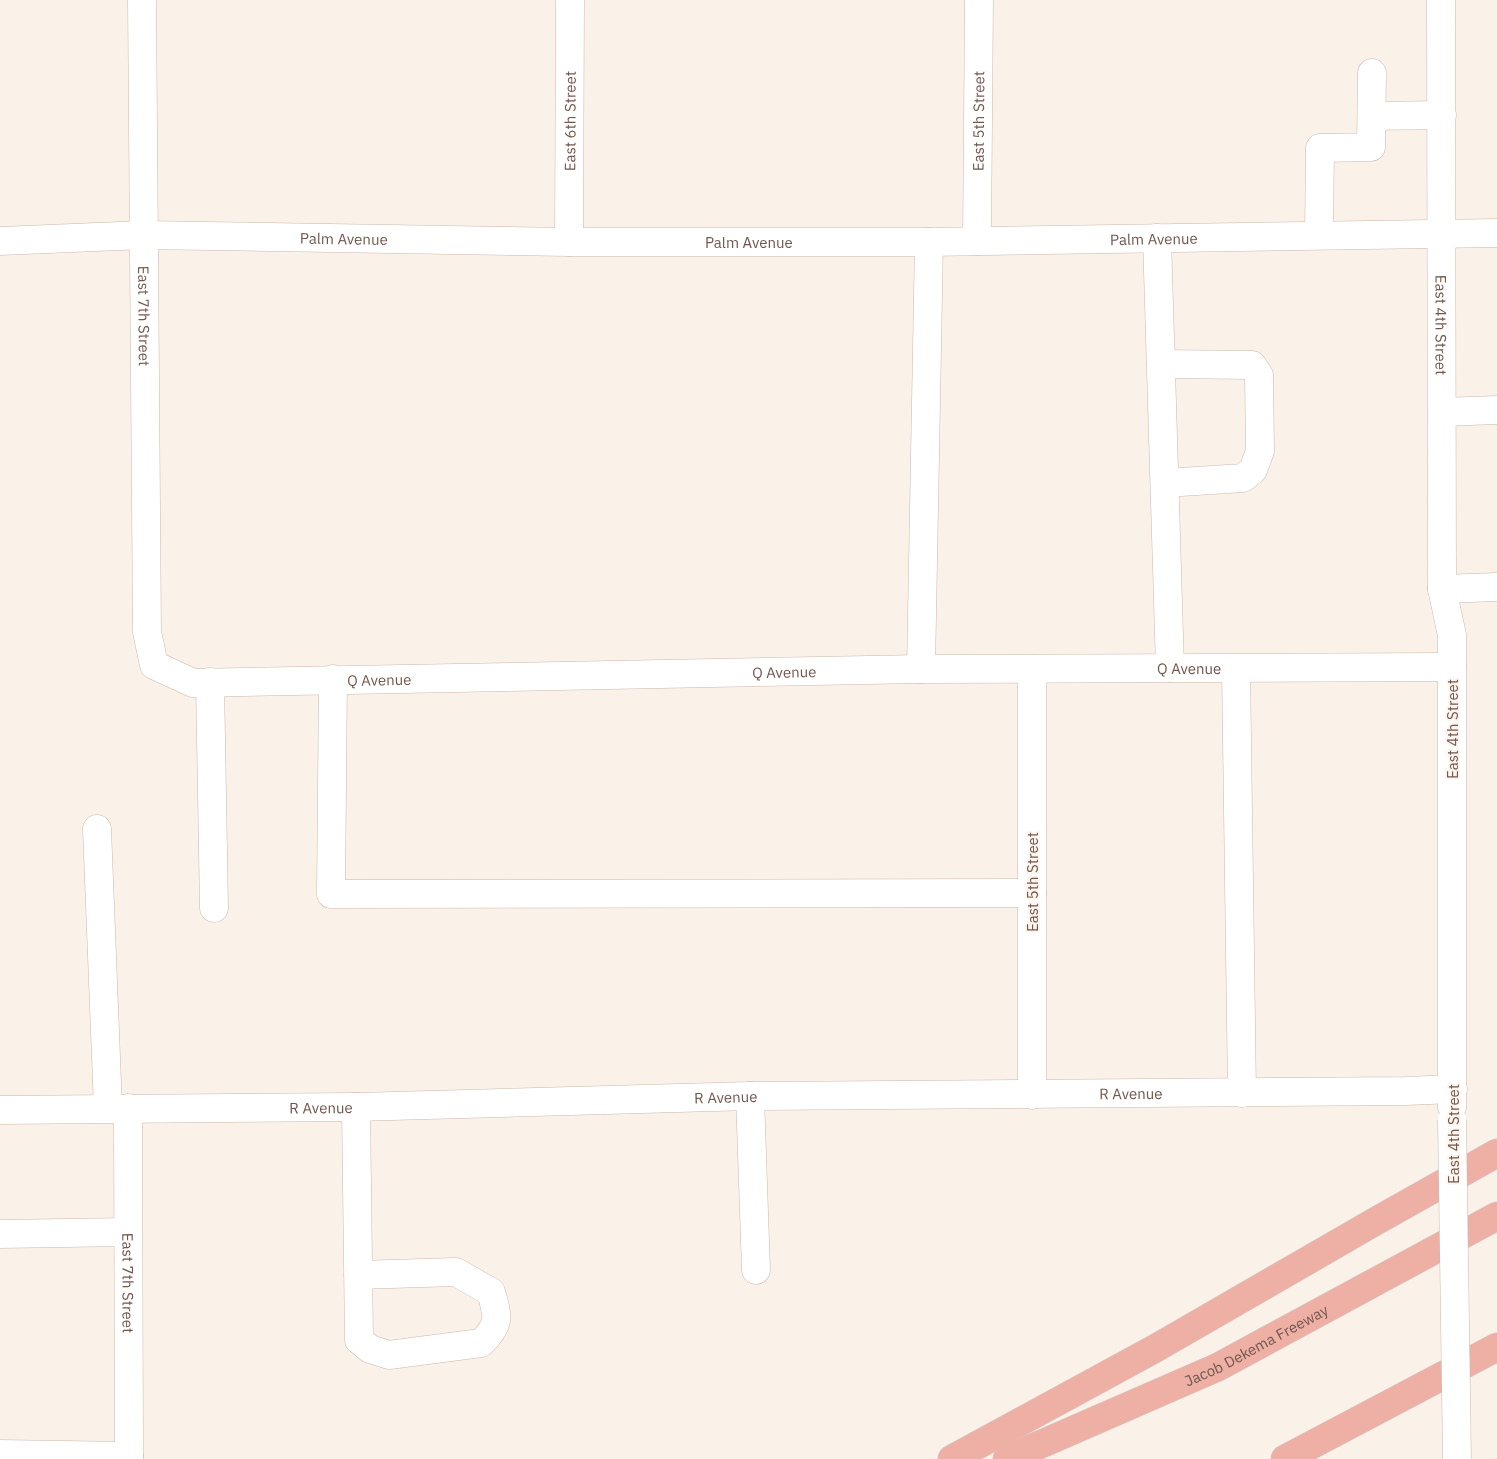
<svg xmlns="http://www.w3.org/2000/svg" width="1497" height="1459" font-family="'IBM Plex Sans',sans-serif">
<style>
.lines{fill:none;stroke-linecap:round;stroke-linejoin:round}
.minor-casing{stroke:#cbb8af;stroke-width:29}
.highway-casing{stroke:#d5cdca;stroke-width:29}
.minor{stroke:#fff;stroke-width:28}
.highway{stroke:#eeafa5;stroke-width:28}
.minor-bridge-casing{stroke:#cbb8af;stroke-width:29;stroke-linecap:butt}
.minor-bridge{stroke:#fff;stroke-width:28}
.labels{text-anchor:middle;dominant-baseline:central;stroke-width:4;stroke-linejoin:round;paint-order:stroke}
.street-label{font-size:15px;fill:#72574e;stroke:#fdf5ee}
</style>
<rect width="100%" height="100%" fill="#faf1e8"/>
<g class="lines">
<defs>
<g id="minor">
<path id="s1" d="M142 0 147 632 154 665 193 683 921 669 1452 667"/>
<path id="s2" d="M1441 0 1442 589 1452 635V1107"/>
<polyline points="1372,116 1442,115"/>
<polyline points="1319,235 1320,148 1371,147 1372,73"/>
<polyline points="1157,238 1170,668"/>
<path id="s3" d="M0 241 144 235 569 242H929L1497 233"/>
<path id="s4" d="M977 241 979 0"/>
<path id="s5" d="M569 242 570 0"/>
<polyline points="1161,364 1252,365 1259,375 1260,451 1253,470 1243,478 1165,483"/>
<polyline points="1442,412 1497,410"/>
<polyline points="1442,589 1497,587"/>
<polyline points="921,669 929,242"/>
<polyline points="1032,669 1032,1095"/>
<polyline points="1236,669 1242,1093"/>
<polyline points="333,679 331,894 1032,893"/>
<polyline points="210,682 214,908"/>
<polyline points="97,829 108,1108"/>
<polyline points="750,1096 756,1270"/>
<path d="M356 1107 359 1340 370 1349 389 1355 481 1343C501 1324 498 1317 491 1292L456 1272 358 1275"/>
<path id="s6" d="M128 1108 129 1459"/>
<path id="s7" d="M0 1110 356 1107 750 1096 1406 1091 1453 1089"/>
<polyline points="0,1234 128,1232"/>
<polyline points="0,1454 129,1456"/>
</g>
<g id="highway">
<polyline points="952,1459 1156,1348 1376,1221 1497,1153"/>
<path id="s8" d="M1007 1459 1218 1367 1497 1216"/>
<polyline points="1285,1459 1497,1347"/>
</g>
</defs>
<use href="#minor" class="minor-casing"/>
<use href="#highway" class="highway-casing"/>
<use href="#minor" class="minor"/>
<use href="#highway" class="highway"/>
<defs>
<polyline id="minor-bridge" points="1452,1120 1457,1459"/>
</defs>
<use href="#minor-bridge" class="minor-bridge-casing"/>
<use href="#minor-bridge" class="minor-bridge"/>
</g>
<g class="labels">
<g class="street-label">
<text stroke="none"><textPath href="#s5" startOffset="121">East 6th Street</textPath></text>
<text stroke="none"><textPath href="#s4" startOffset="120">East 5th Street</textPath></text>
<text stroke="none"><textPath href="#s3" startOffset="344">Palm Avenue</textPath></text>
<text stroke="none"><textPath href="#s3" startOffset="1154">Palm Avenue</textPath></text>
<text stroke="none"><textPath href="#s3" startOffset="749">Palm Avenue</textPath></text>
<text stroke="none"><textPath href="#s1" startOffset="316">East 7th Street</textPath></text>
<text stroke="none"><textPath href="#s2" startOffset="325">East 4th Street</textPath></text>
<text stroke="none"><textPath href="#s1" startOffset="1705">Q Avenue</textPath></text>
<text stroke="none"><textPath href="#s1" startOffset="1300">Q Avenue</textPath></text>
<text stroke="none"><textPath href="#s1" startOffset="895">Q Avenue</textPath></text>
<text transform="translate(1452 729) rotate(-90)">East 4th Street</text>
<text transform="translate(1032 882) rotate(-90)">East 5th Street</text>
<text stroke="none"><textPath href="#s7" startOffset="1131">R Avenue</textPath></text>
<text stroke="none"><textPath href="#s7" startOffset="726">R Avenue</textPath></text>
<text stroke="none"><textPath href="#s7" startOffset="321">R Avenue</textPath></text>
<text transform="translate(1453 1134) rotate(-90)">East 4th Street</text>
<text stroke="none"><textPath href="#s6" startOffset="175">East 7th Street</textPath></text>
<text stroke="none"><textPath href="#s8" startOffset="274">Jacob Dekema Freeway</textPath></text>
</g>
</g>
</svg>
